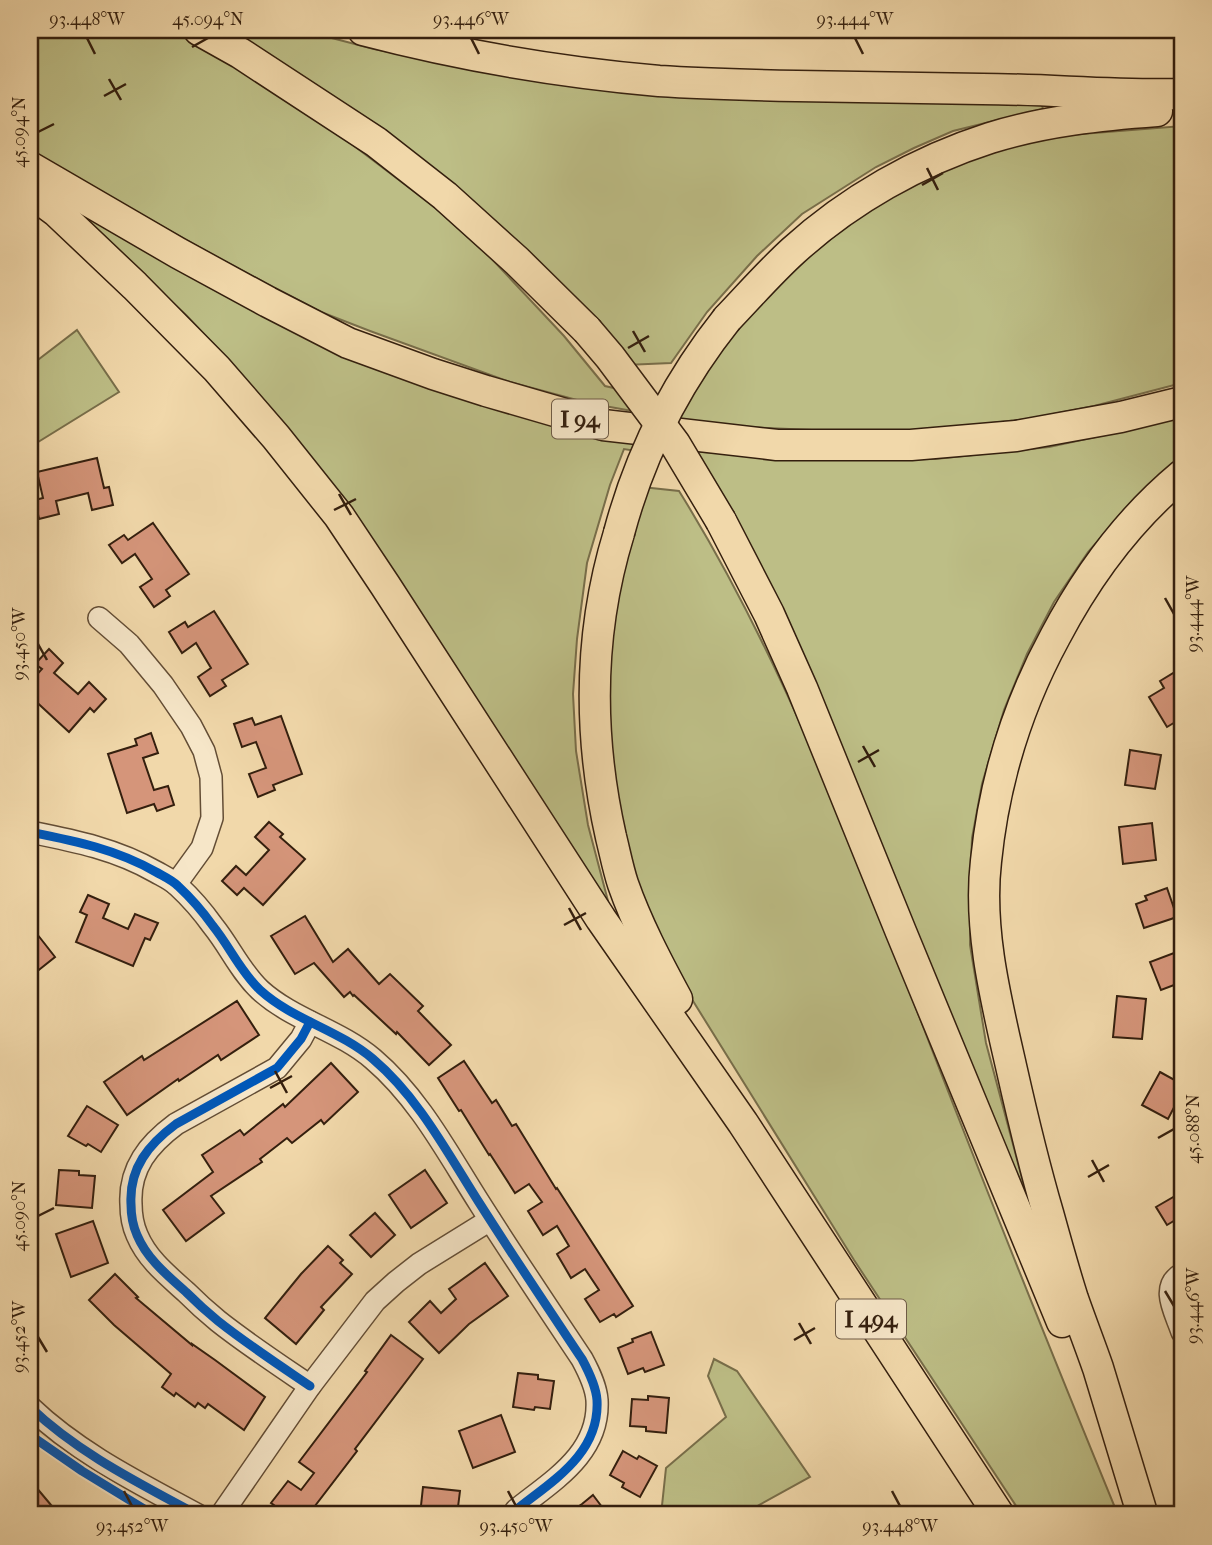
<svg xmlns="http://www.w3.org/2000/svg" width="1212" height="1545" font-family="'IM FELL French Canon',serif">
<style>
.green{fill:#bdbe86;stroke:#786e4a;stroke-width:2}
.building{fill:#d5957a;stroke:#341f0e;stroke-width:2}
.lines{fill:none;stroke-linecap:round;stroke-linejoin:round}
.minor-casing{stroke:#634d35;stroke-width:24}
.highway-casing{stroke:#341f0e;stroke-width:33}
.minor{stroke:#f6e6c8;stroke-width:21}
.highway{stroke:#f1d8aa;stroke-width:30}
.highway-bridge-casing{stroke:#341f0e;stroke-width:33;stroke-linecap:butt}
.highway-bridge{stroke:#f1d8aa;stroke-width:30}
.cycleway-casing{stroke:#f6e6c8;stroke-width:13}
.cycleway{stroke:#0057b8;stroke-width:9}
.ticks{fill:none;stroke:#341f0e;stroke-width:2.5}
.labels{text-anchor:middle;dominant-baseline:central;stroke-width:6;stroke-linejoin:round;paint-order:stroke}
.shield{fill:#f6e6c8;stroke:#6e5b46;stroke-width:2}
.shield-label{font-size:23px;font-weight:bold;fill:#341f0e}
.neatline{fill:none;stroke:#341f0e;stroke-width:2.5}
.ticks-label{font-size:18px;text-anchor:middle;fill:#341f0e}
</style>
<rect width="100%" height="100%" fill="#f1d8aa"/>
<filter id="stains"><feTurbulence type="fractalNoise" baseFrequency=".00286" numOctaves="4"/><feColorMatrix values="0 0 0 0 .2 0 0 0 0 .09 0 0 0 0 .02 0 0 0 .5 -.17"/></filter>
<radialGradient id="worn" r=".72"><stop offset=".6" stop-color="#630" stop-opacity="0"/><stop offset="1" stop-color="#630" stop-opacity=".3"/></radialGradient>
<g class="green">
<polygon points="30,30 172,30 304,108 432,205 490,257 564,336 605,386 680,403 760,295 876,203 936,173 995,150 1056,136 1182,126 1182,383 1094,406 1028,419 938,429 856,432 745,427 671,418 588,403 510,382 370,331 321,312 224,261 30,152"/>
<polygon points="221,30 301,30 374,49 529,80 1041,102 1043,109 953,131 914,148 876,167 802,214 757,256 707,312 671,363 625,365 531,262"/>
<polygon points="73,208 333,348 450,395 562,426 686,451 831,460 935,459 1049,447 1142,427 1182,416 1182,456 1126,509 1088,552 1054,602 1027,654 1004,710 982,784 972,838 970,892 970,945 986,1043 1026,1193 1021,1195 692,460 624,449 610,485 587,563 577,639 573,694 576,751 588,825 608,901 602,904 230,362 186,315 104,240"/>
<polygon points="77,330 119,392 30,447 30,366"/>
<path d="M642 487 679 491C781 655 849 837 919 1016 983 1183 1050 1349 1118 1515H1022L854 1260 693 1001 688 1003 622 850 603 685 615 571Z"/>
<polygon points="714,1359 737,1371 810,1477 741,1515 661,1515 666,1468 726,1417 708,1376"/>
</g>
<g class="building">
<polygon points="97,458 104,488 109,487 113,505 92,510 88,493 56,501 59,514 39,519 35,500 43,498 37,472"/>
<polygon points="153,523 189,574 166,590 170,596 154,607 140,587 152,579 135,554 122,563 109,545 124,535 128,540"/>
<polygon points="214,611 248,664 222,680 226,686 210,696 198,677 211,668 196,643 182,653 169,632 185,622 188,627"/>
<polygon points="49,649 63,663 54,673 78,694 89,682 106,699 94,712 90,708 69,732 30,696 30,682 42,669 35,664"/>
<polygon points="1175,672 1182,684 1182,718 1167,727 1149,697 1164,688 1160,681"/>
<polygon points="281,716 302,774 273,785 275,790 258,797 249,774 266,768 256,742 242,747 234,724 252,718 255,725"/>
<polygon points="151,733 158,753 143,758 154,790 168,786 174,805 157,811 154,804 127,813 108,754 137,745 135,739"/>
<polygon points="1130,750 1161,755 1155,789 1125,785"/>
<polygon points="269,822 283,834 280,837 305,859 263,905 244,888 237,895 222,881 236,866 246,875 269,850 255,837"/>
<polygon points="1152,823 1156,860 1123,864 1119,827"/>
<polygon points="1167,888 1177,917 1144,928 1136,904 1147,900 1145,896"/>
<polygon points="88,895 109,904 103,918 128,929 135,914 158,923 150,940 145,938 133,966 76,942 87,915 80,912"/>
<polygon points="305,916 333,962 348,949 379,984 390,974 423,1006 418,1011 451,1045 429,1065 397,1032 396,1034 354,995 353,996 350,992 344,997 314,963 295,974 271,936"/>
<polygon points="30,925 55,957 30,977"/>
<polygon points="1182,950 1182,982 1161,990 1150,962"/>
<polygon points="1117,996 1146,999 1142,1039 1113,1037"/>
<polygon points="237,1001 259,1035 221,1060 218,1055 179,1081 178,1079 127,1115 104,1082 142,1056 144,1060"/>
<polygon points="464,1061 492,1103 496,1100 512,1126 516,1124 556,1189 557,1188 633,1306 616,1317 614,1314 600,1322 585,1299 599,1290 585,1269 571,1278 557,1254 569,1246 557,1226 543,1235 528,1211 542,1202 529,1184 515,1193 490,1154 489,1155 461,1110 459,1111 438,1078"/>
<polygon points="331,1063 358,1092 324,1124 321,1120 292,1143 287,1138 260,1159 262,1162 211,1196 224,1213 186,1241 163,1210 213,1172 202,1155 240,1130 244,1135 283,1104 285,1107"/>
<polygon points="1160,1072 1182,1084 1182,1092 1168,1119 1142,1105"/>
<polygon points="87,1106 118,1125 101,1152 88,1144 86,1146 68,1136"/>
<polygon points="59,1170 79,1171 79,1175 95,1176 92,1208 56,1205"/>
<polygon points="425,1170 447,1203 411,1228 389,1195"/>
<polygon points="1182,1192 1182,1216 1167,1225 1156,1207"/>
<polygon points="375,1213 395,1235 371,1257 350,1235"/>
<polygon points="93,1221 108,1263 71,1277 56,1234"/>
<polygon points="328,1246 343,1260 340,1263 352,1274 321,1307 324,1310 296,1344 265,1318 301,1274"/>
<polygon points="485,1263 508,1296 469,1324 439,1353 409,1322 430,1301 441,1313 456,1299 449,1289"/>
<polygon points="115,1274 138,1297 136,1298 192,1345 192,1344 215,1360 265,1397 244,1430 208,1404 205,1408 198,1403 195,1407 176,1393 174,1396 162,1387 171,1374 114,1325 89,1300"/>
<polygon points="651,1332 664,1365 645,1372 643,1368 628,1374 618,1348 633,1342 632,1339"/>
<polygon points="391,1335 423,1359 355,1449 357,1451 308,1515 288,1515 271,1503 288,1481 301,1490 314,1473 299,1462 367,1372 365,1371"/>
<polygon points="518,1373 538,1375 538,1379 554,1381 550,1409 535,1407 534,1410 513,1407"/>
<polygon points="648,1396 669,1398 666,1433 646,1431 646,1427 630,1426 632,1399 648,1400"/>
<polygon points="501,1415 515,1452 473,1468 459,1431"/>
<polygon points="623,1451 637,1459 639,1456 657,1466 640,1497 622,1487 624,1483 610,1475"/>
<polygon points="30,1480 51,1505 60,1515 30,1515"/>
<polygon points="423,1487 460,1491 457,1515 420,1515"/>
<polygon points="593,1495 608,1515 566,1515 582,1504"/>
</g>
<g class="lines">
<defs>
<g id="minor">
<polyline points="99,618 129,644 163,685 191,726 204,751 211,777 212,818 202,848 176,884"/>
<path d="M30 832C75 841 116 849 156 872 163 876 172 880 178 886 191 898 203 912 213 926 230 947 240 971 260 990 293 1020 339 1030 373 1059 419 1098 448 1154 480 1204 513 1256 548 1308 582 1359 589 1372 596 1386 597 1400 600 1454 552 1481 516 1510"/>
<path d="M1182 1274C1159 1287 1176 1313 1182 1332"/>
<path d="M310 1386C279 1365 247 1344 218 1321 207 1312 196 1302 186 1292 167 1275 147 1259 137 1235 133 1226 131 1214 131 1204 129 1168 149 1144 176 1124L277 1068 301 1039 310 1022"/>
<path d="M30 1407C78 1453 139 1483 198 1515"/>
<polyline points="221,1515 310,1386 375,1301 396,1282 419,1264 490,1220"/>
</g>
<g id="highway">
<polyline points="199,30 240,53 376,142 445,196 517,261 587,330"/>
<path d="M363 30C462 56 557 72 659 81 705 84 751 85 797 86 858 87 920 88 982 89 1048 89 1115 96 1182 94"/>
<polyline points="30,167 178,253 268,302 348,343 433,374 486,391 603,425 777,445 911,445 1016,436 1121,417 1182,402"/>
<polyline points="30,192 57,212 135,286 217,369 276,437 339,516 385,585 601,919 743,1123 999,1515"/>
<path d="M727 319C749 296 770 272 793 251 849 200 918 161 990 138 1044 121 1102 115 1157 111"/>
<polyline points="721,521 769,614 802,688 901,932 1062,1322"/>
<path d="M619 533C588 634 588 735 611 837 615 853 618 869 623 884 637 924 657 962 677 999"/>
<path d="M1142 1513C1127 1465 1113 1416 1098 1368 1090 1345 1081 1322 1073 1299 1064 1271 1056 1242 1048 1213 1034 1165 1022 1115 1011 1066 996 1000 978 929 986 861 994 782 1017 707 1055 637 1087 576 1129 519 1182 475"/>
</g>
</defs>
<use href="#minor" class="minor-casing"/>
<use href="#highway" class="highway-casing"/>
<use href="#minor" class="minor"/>
<use href="#highway" class="highway"/>
<defs>
<g id="highway-bridge">
<polyline points="587,330 610,357 675,444 721,521"/>
<path d="M619 533C640 454 676 383 727 319"/>
</g>
</defs>
<use href="#highway-bridge" class="highway-bridge-casing"/>
<use href="#highway-bridge" class="highway-bridge"/>
<defs>
<g id="cycleway">
<path d="M30 832C75 841 116 849 156 872 163 876 172 880 178 886 191 898 203 912 213 926 230 947 240 971 260 990 293 1020 339 1030 373 1059 419 1098 448 1154 480 1204 513 1256 548 1308 582 1359 589 1372 596 1386 597 1400 600 1454 552 1481 516 1510"/>
<path d="M310 1386C279 1365 247 1344 218 1321 207 1312 196 1302 186 1292 167 1275 147 1259 137 1235 133 1226 131 1214 131 1204 129 1168 149 1144 176 1124L277 1068 301 1039 310 1022"/>
<path d="M30 1407C78 1453 139 1483 198 1515"/>
<polyline points="30,1435 82,1471 154,1515"/>
</g>
</defs>
<use href="#cycleway" class="cycleway-casing"/>
<use href="#cycleway" class="cycleway"/>
</g>
<path class="ticks" d="M87 38 95 54M471 38 479 54M855 38 863 54M192 47 208 38M109 79 121 100M104 96 126 84M38 132 54 124M927 168 938 190M922 185 943 173M633 331 645 352M628 348 649 336M339 494 351 515M334 510 356 499M1165 598 1174 614M38 644 47 660M863 746 875 767M858 762 879 750M569 908 581 930M564 925 586 913M275 1071 287 1093M270 1088 292 1076M1158 1138 1174 1129M1092 1160 1104 1182M1088 1177 1109 1165M38 1216 54 1208M1165 1291 1174 1306M799 1323 811 1344M38 1337 47 1352M794 1340 815 1328M124 1491 132 1506M508 1491 516 1506M892 1491 900 1506"/>
<g class="labels">
<g class="shield">
<rect x="552" y="399.5" width="56" height="39" rx="5"/>
<rect x="836" y="1299.5" width="70" height="39" rx="5"/>
</g>
<g class="shield-label">
<text x="580" y="419">I 94</text>
<text x="871" y="1319">I 494</text>
</g>
</g>
<rect width="1212" height="1545" fill="none" stroke="#f1d8aa" stroke-width="77"/>
<rect x="38" y="38" width="1136" height="1468" class="neatline"/>
<g class="ticks-label">
<text x="87" y="25">93.448°W</text>
<text x="208" y="25">45.094°N</text>
<text x="471" y="25">93.446°W</text>
<text x="855" y="25">93.444°W</text>
<text transform="translate(19 132) rotate(-90)" y="6">45.094°N</text>
<text transform="translate(1193 614) rotate(-90)" y="6">93.444°W</text>
<text transform="translate(19 644) rotate(-90)" y="6">93.450°W</text>
<text transform="translate(1193 1129) rotate(-90)" y="6">45.088°N</text>
<text transform="translate(19 1216) rotate(-90)" y="6">45.090°N</text>
<text transform="translate(1193 1306) rotate(-90)" y="6">93.446°W</text>
<text transform="translate(19 1337) rotate(-90)" y="6">93.452°W</text>
<text x="132" y="1532">93.452°W</text>
<text x="516" y="1532">93.450°W</text>
<text x="900" y="1532">93.448°W</text>
</g>
<rect width="100%" height="100%" filter="url(#stains)"/>
<rect width="100%" height="100%" fill="url(#worn)"/>
</svg>
